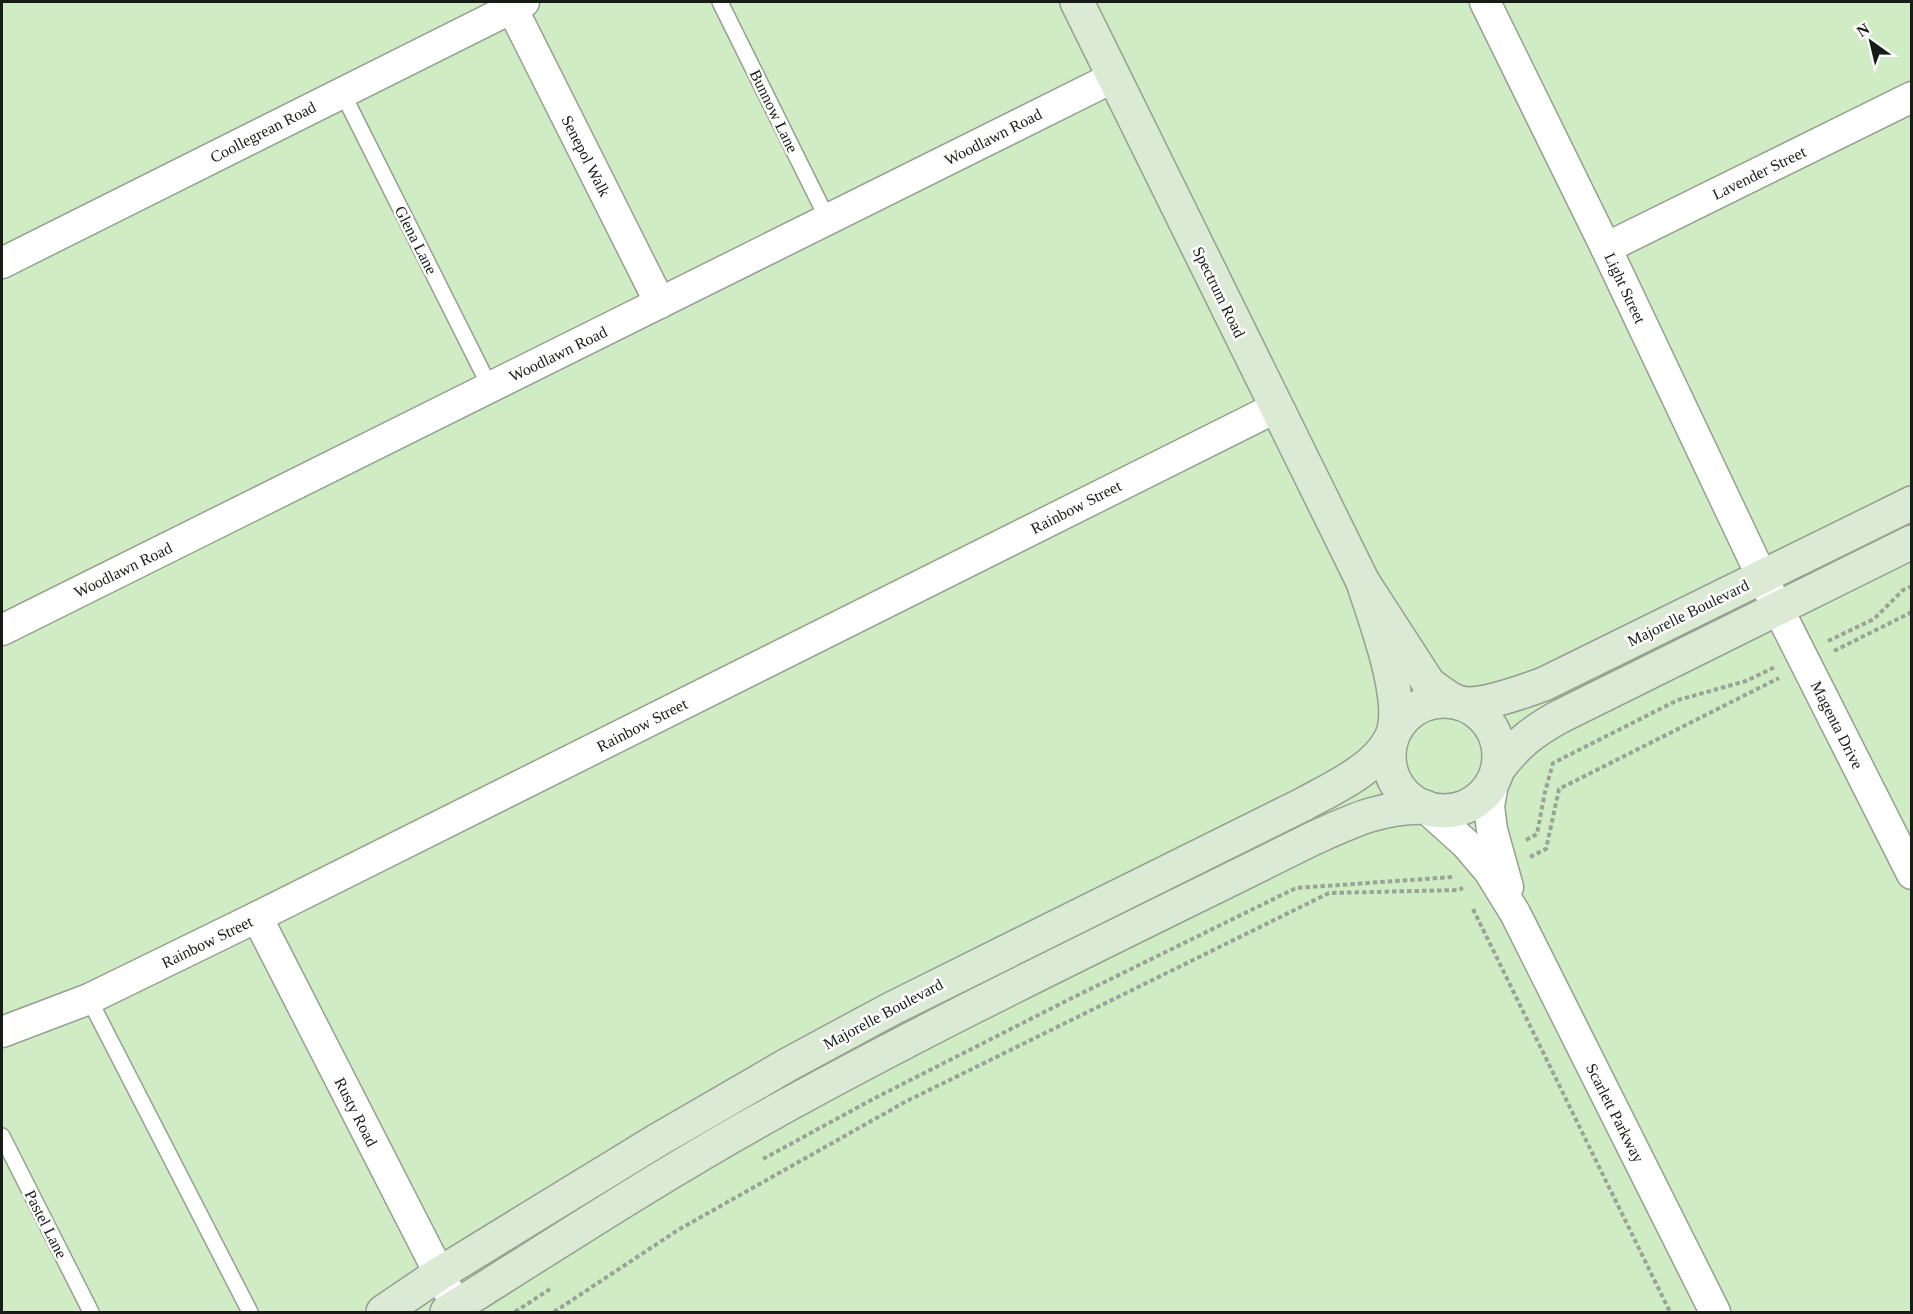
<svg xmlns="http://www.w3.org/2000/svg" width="1913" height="1314" font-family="'Times New Roman',serif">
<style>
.green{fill:#d0ecc4}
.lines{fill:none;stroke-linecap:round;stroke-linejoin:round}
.lane-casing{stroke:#95a091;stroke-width:18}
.street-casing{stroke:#95a091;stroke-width:33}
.secondary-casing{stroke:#95a091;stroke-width:36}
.path{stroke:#9aa397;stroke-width:4;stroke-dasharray:4.5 3;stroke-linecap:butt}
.lane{stroke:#fff;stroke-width:15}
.street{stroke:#fff;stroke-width:30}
.secondary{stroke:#dbead4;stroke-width:33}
.labels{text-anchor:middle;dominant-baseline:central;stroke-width:5;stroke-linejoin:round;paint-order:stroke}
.street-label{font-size:16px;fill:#181c16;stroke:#fff}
</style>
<rect width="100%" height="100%" fill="#edf9e9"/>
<rect class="green" x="2" y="2" width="1909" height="1310"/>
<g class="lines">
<defs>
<g id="lane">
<polyline points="720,2 828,220"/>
<polyline points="342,92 490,387"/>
<polyline points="89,999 250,1312"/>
<polyline points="2,1136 91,1312"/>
</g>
<g id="street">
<polyline points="509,2 660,303"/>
<polyline points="1485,2 1606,248 1762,577 1912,874"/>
<polyline points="1606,248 1912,97"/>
<polyline points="2,263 524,2"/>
<polyline points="2,630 1114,77"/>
<polyline points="1494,778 1489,806 1492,830 1508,887"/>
<polyline points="1425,807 1466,844 1489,871 1515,913 1715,1312"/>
<polyline points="257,917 456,1306"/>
<polyline points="2,1032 89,999 257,917 1277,407"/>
</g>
<g id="secondary">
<path d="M1077 2 1363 582 1429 684C1438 690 1447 698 1457 702 1476 709 1525 691 1544 684L1912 503"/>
<circle cx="1444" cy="756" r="55"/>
<path d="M1498 769C1517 744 1532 732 1559 717L1912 542"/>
<path d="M383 1312 439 1274 656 1141 789 1064 891 1009 1304 804C1333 788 1376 769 1391 738 1408 703 1374 618 1363 582"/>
<path d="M447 1312C551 1247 653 1180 760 1120 941 1019 1129 930 1314 838 1354 820 1381 807 1425 807"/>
</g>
</defs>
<use href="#lane" class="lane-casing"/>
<use href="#street" class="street-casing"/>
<use href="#secondary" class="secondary-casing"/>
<g class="path">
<polyline points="1828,641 1874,619 1903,590 1912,586"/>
<polyline points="1834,651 1912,612"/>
<polyline points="1526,840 1537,834 1545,792 1553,763 1678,700 1746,681 1775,667"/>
<polyline points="1530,857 1546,849 1559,789 1779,678"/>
<polyline points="1473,909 1670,1312"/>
<polyline points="763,1159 873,1099 1074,997 1296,888 1453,877"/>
<polyline points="515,1312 550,1289"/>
<polyline points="554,1312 678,1230 905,1102 1329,893 1458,890 1463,888"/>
</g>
<use href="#lane" class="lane"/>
<use href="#street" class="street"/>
<use href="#secondary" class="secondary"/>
</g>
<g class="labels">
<g class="street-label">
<text transform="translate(774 111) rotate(64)">Bunnow Lane</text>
<text transform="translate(263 132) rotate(-27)">Coollegrean Road</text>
<text transform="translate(993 137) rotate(-27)">Woodlawn Road</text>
<text transform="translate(586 156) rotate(63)">Senepol Walk</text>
<text transform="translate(1759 173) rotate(-26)">Lavender Street</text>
<text transform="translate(416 240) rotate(63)">Glena Lane</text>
<text transform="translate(1625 288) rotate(65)">Light Street</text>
<text transform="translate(1219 292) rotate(64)">Spectrum Road</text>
<text transform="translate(558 354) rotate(-26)">Woodlawn Road</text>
<text transform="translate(1076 507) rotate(-27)">Rainbow Street</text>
<text transform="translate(123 570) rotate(-26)">Woodlawn Road</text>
<text transform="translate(1688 613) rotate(-26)">Majorelle Boulevard</text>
<text transform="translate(642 725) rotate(-27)">Rainbow Street</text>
<text transform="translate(1837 725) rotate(63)">Magenta Drive</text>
<text transform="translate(207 942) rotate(-26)">Rainbow Street</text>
<text transform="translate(883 1014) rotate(-28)">Majorelle Boulevard</text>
<text transform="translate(356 1112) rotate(63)">Rusty Road</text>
<text transform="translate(1615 1113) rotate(63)">Scarlett Parkway</text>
<text transform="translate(46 1224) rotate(63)">Pastel Lane</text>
</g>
</g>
<rect width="1913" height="1314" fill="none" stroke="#181c16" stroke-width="6"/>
<g transform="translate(1871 42) rotate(326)" stroke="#ffffff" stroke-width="4.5" paint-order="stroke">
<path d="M0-4.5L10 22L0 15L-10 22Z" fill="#181c16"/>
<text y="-9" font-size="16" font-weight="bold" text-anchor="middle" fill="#181c16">N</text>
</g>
</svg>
